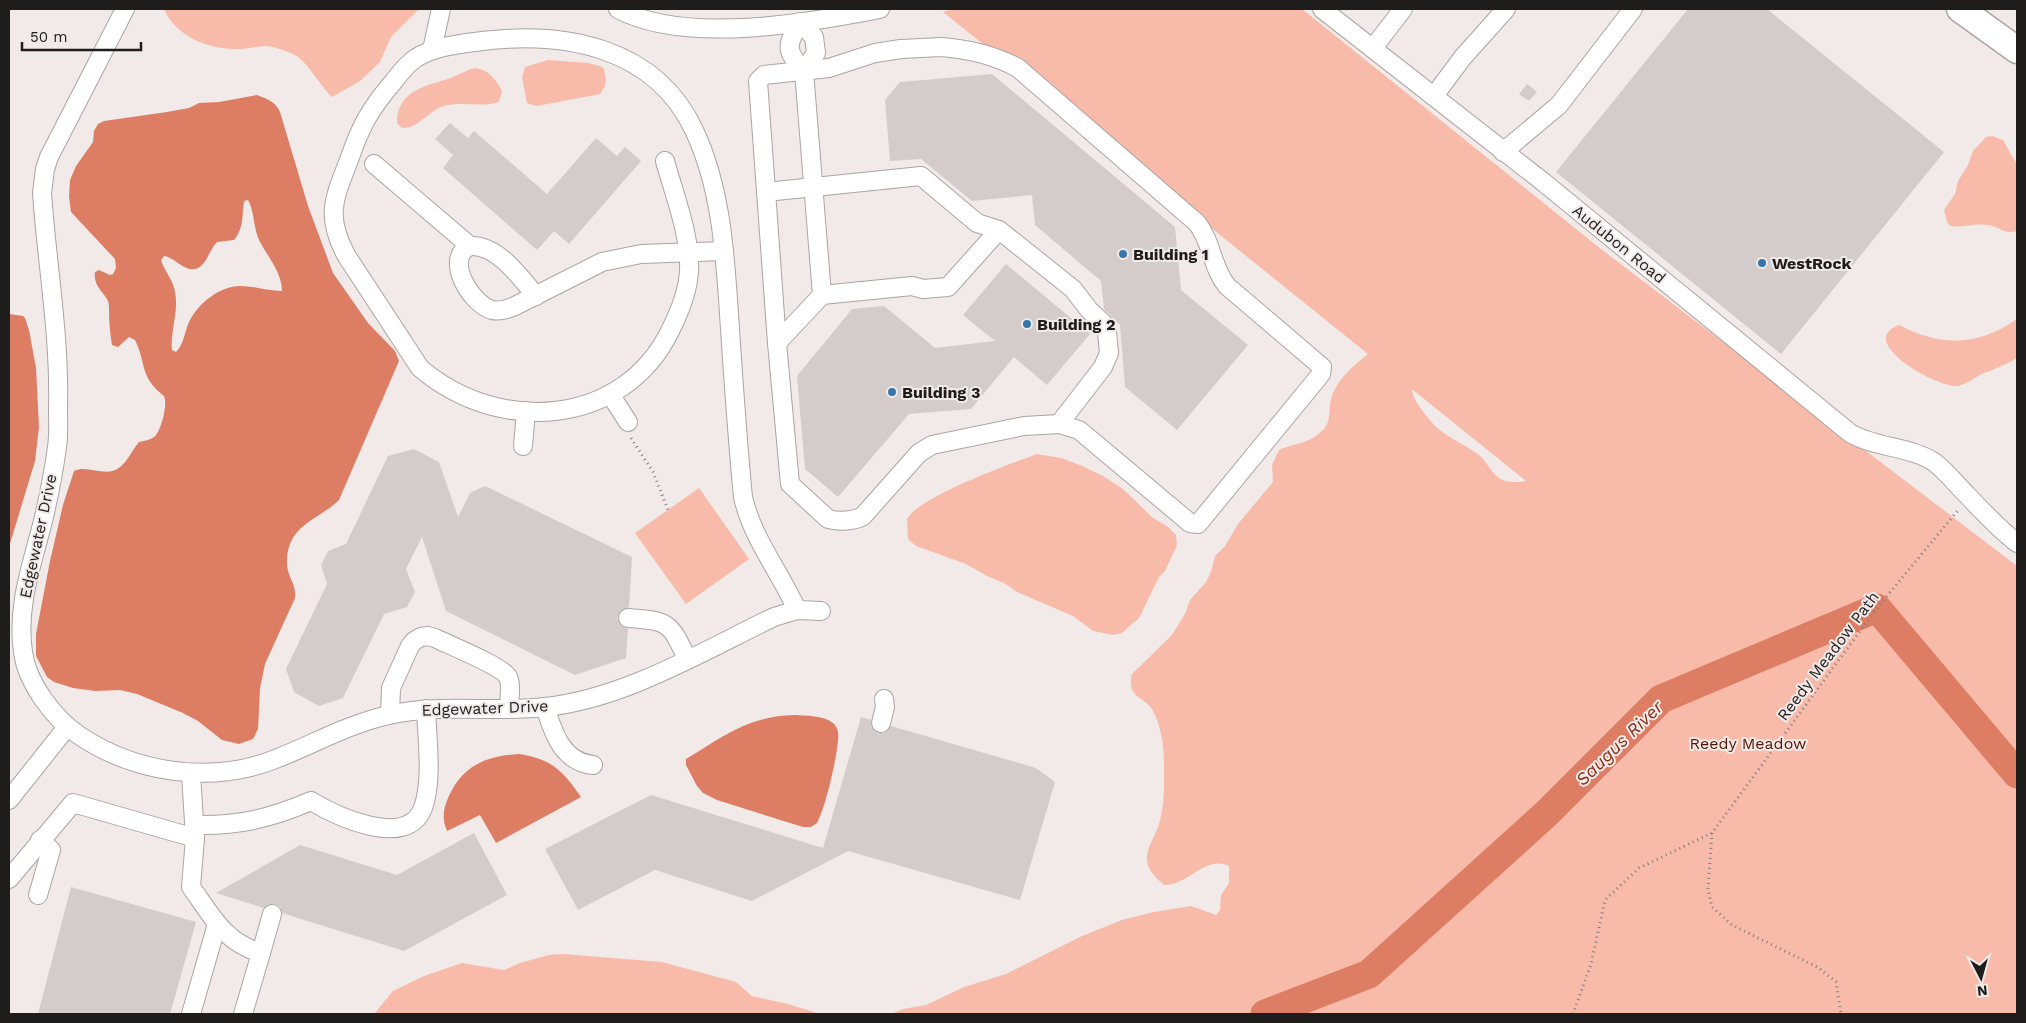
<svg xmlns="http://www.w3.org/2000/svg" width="2026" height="1023" font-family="'Work Sans',sans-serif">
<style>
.green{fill:#f8bbaa;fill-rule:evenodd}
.water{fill:#dd7d64;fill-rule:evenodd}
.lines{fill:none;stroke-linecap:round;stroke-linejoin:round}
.river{stroke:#dd7d64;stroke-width:29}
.building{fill:#d3ccca}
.minor-casing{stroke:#aba4a3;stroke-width:20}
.highway-casing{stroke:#aba4a3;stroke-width:29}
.path{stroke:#827d7c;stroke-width:3;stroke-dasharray:1 4;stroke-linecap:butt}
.minor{stroke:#fff;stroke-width:18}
.highway{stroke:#fff;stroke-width:26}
.poi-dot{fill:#3577ad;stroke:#f1eae8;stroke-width:2}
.labels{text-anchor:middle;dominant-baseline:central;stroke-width:4;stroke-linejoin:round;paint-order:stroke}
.street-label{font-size:16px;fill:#1f1c1c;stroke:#f1eae8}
.poi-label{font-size:16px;font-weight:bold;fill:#1f1c1c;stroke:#f1eae8;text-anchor:start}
.park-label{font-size:16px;fill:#531706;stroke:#f1eae8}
.water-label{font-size:18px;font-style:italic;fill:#863018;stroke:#f1eae8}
</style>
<rect width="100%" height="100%" fill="#f1eae8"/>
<g class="green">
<path d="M164 9H419L391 37 380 62 360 81 332 97C320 86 307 60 293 54 286 51 275 47 267 46 256 46 244 50 233 49 205 48 175 35 164 9Z"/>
<path d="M954 9H1302L1601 249 2017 566V1014H891L903 1009 926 1005 964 987 1006 974 1082 936 1122 920 1154 912 1191 906 1216 915 1220 910 1221 895 1229 883V866C1204 855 1190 885 1164 885 1156 878 1148 871 1147 860 1146 848 1156 835 1159 824 1165 804 1164 784 1164 763 1164 747 1161 725 1153 711 1145 696 1126 699 1132 674L1172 635 1185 614 1190 600 1206 582 1211 572 1215 556 1225 546 1238 524 1273 482 1272 465 1279 450C1297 442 1308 445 1324 429 1331 421 1329 408 1331 399 1337 379 1353 366 1368 354L943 12ZM1412 390H1413L1526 481C1520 482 1510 483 1503 480 1492 476 1488 462 1479 455 1467 446 1451 439 1440 430 1432 424 1412 400 1412 390Z"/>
<polygon points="548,60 588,63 600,66 604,69 606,80 605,86 600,94 537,106 527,103 522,77 525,67"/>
<path d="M475 68C489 70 495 78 502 91L499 102C481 108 462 101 444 106 429 110 418 129 402 128L397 123C397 89 428 86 453 77 461 74 466 70 475 68Z"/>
<path d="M1992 136 2003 140 2017 165V231C2003 235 2000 226 1987 225 1975 223 1963 228 1950 226L1947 222 1944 210 1955 194 1958 181 1968 165 1973 151 1986 137Z"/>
<path d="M2017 319V358C2006 365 1994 369 1982 374 1973 378 1966 385 1957 386 1935 387 1855 341 1899 325 1941 347 1978 346 2017 319Z"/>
<path d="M1037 454 1061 458 1080 465 1103 476 1123 489 1153 518 1167 526 1176 535 1177 545 1165 571 1159 577 1139 618 1122 633 1113 635 1093 631 1073 616 1017 592 1004 583 987 576 966 564 916 546 908 539 907 519C920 496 1010 464 1037 454Z"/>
<polygon points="699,488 749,559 686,604 635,533"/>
<polygon points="563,954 662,962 736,982 752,996 788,1004 820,1014 374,1014 393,991 424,976 462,963 504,970 520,963 549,955"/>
</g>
<g class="water">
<path d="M257 95C267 99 275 101 280 112L308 206 333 273 368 323 395 351 399 361 339 500C318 521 286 524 287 564 287 576 297 585 295 598L265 664 260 688 258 729 253 739 239 744 222 740 198 721 183 713 137 694 120 690 95 691 73 688 54 682 47 677 36 656V634L50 561 63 505 74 471C89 464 106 479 120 467 128 461 132 450 139 442 144 441 150 440 154 437 161 432 168 404 164 396 139 376 147 365 135 340L129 337 118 347 112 345C110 333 109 322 109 309 109 305 109 304 108 301 103 291 93 286 95 272L99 270 110 275 113 274 116 268 115 259 71 212 69 197 70 180 76 166 93 142 94 131 98 124 104 121 167 112 189 108 199 103 219 102ZM248 200C255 212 253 229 260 242 268 257 282 273 282 291 268 291 254 286 240 286 220 286 199 303 190 320 185 329 184 345 176 352L172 350C170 331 179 311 175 292 173 279 164 271 161 260L164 256C176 257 187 277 201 266 208 260 210 249 217 242L234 240C244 228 242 215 244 201Z"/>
<polygon points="9,314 23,316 25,318 29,330 36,368 39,427 35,461 9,547"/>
<path d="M795 715C805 716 824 715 833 723 838 727 839 734 838 741 836 761 826 806 817 823L811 827H803L717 800 703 793 697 786 686 765V759C724 736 748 716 795 715Z"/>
<path d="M519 754C552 759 563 771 581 797L496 843 480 815 447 831C442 819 443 810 448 798 462 766 485 756 519 754Z"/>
</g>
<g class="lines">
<polyline class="river" points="1265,1014 1369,974 1546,814 1661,699 1877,608 2017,774"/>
</g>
<g class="building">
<polygon points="1688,9 1767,9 1944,152 1781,354 1556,172"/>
<polygon points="992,74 1175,227 1181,290 1248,345 1177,430 1125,387 1120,325 1104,309 1101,281 1035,225 1032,195 972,201 921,159 890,161 885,100 900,82"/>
<polygon points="1527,84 1537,92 1529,101 1519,94"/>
<polygon points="450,123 468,138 474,131 547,194 596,138 617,156 625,147 641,161 569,244 554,231 537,250 443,168 453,155 435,139"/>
<polygon points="1006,264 1090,334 1047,385 1014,357 971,409 909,414 838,497 805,469 797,376 852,309 884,306 935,348 995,341 963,315"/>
<polygon points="414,449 439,462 458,517 470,493 485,486 632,557 629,607 620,612 617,618 622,626 628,629 626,658 575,675 446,611 422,537 406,569 415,592 407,607 384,614 343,698 319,706 294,692 286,669 327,584 321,565 328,551 346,544 388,456"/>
<polygon points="861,717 871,720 871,726 878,733 884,733 891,726 1036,768 1055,782 1020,900 848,851 752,901 655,870 578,910 545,849 651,795 823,848"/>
<polygon points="474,833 507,895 404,951 282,913 280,907 275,904 269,904 264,908 216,893 300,845 397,875"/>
<polygon points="71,887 196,922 170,1014 38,1014"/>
</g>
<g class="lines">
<defs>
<g id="minor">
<path d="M125 9 49 157 45 169 42 193C47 265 60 336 58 408 58 421 59 434 57 447 54 470 49 495 44 517 33 562 16 605 23 652 27 683 54 719 80 736 136 773 210 784 273 760 312 745 348 724 389 715 440 703 493 713 545 707 624 699 703 651 774 617L797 610 821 611"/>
<path d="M618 9C685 45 808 23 880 9"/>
<path d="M1322 9 1542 181 1850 433C1875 448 1909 446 1934 462 1946 471 1956 484 1967 495 1983 512 1999 529 2017 543"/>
<path d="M941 47C968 49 994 55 1018 68L1197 223C1212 242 1212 268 1227 286L1322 367 1321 374 1198 524 1190 523 1079 430 1059 424 1024 426 932 445 919 453 863 516C855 521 838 522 828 519L790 484 777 343 758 81 764 75 829 68 875 53 901 49Z"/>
<polyline points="1373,48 1403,9"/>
<polyline points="432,50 441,9"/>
<path d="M804 71 816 53 814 37 800 22C786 46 785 50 804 71L822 295"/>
<polyline points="1434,96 1463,57 1506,9"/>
<polyline points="1503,152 1559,105 1633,9"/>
<path d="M665 161C674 194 691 237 689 271 688 292 680 311 671 329 624 428 498 435 420 368L346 255C325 215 334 199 349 160 361 125 370 109 394 81 400 73 407 64 416 58 435 46 460 44 482 41 565 31 655 47 694 130 721 187 725 253 729 314 733 375 737 436 743 497 752 538 780 572 797 610"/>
<path d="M374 164 470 246C443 258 471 304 492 310 500 312 508 309 515 306L602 262 641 254 724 251"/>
<polyline points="766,192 921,176 977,223 999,230"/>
<path d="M470 246C497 244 520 277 536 296"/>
<polyline points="777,343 822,295 912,286 923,289 948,287 999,230 1073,289 1089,310 1104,324 1107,332 1109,353 1103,367 1059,424"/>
<polyline points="610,394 628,422"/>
<polyline points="523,446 526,411"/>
<path d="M628 618C669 621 670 622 687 659"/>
<path d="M545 707C553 732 562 762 593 765"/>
<path d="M390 714 391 688 410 646 414 641 421 637 428 636 435 638C449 645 502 666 508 677 512 685 509 699 509 708"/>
<polyline points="881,723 885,707 884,699"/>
<path d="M191 774 195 838 191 887C212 916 224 942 261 953L243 1014"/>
<polyline points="9,800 67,727"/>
<path d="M195 825C240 826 271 818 311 801 336 816 407 850 423 808 433 780 427 739 426 709"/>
<polyline points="9,879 73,803 195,838"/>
<polyline points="38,895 51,850 40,840"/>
<polyline points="261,953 272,914"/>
<polyline points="191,1014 217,924"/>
</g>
<polyline id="highway" points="1960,9 2017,50"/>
</defs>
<use href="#minor" class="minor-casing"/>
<use href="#highway" class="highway-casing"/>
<g class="path">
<polyline points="631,438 653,472 668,510"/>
<polyline points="1712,833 1708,889 1712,907 1732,925 1819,968 1836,982 1841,1014"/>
<polyline points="1573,1014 1591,964 1605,900 1639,868 1712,833 1877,608 1959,509"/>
</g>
<use href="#minor" class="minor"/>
<use href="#highway" class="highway"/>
</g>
<g class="poi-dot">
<circle cx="1123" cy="254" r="5"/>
<circle cx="1762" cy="263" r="5"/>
<circle cx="1027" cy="324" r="5"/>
<circle cx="892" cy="392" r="5"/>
</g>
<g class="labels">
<g class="street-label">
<text transform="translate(1619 244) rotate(39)">Audubon Road</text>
<text transform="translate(38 536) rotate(-78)">Edgewater Drive</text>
<text transform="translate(1828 656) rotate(-53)">Reedy Meadow Path</text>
<text transform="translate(485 708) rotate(-2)">Edgewater Drive</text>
</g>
<g class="poi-label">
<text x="1133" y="254">Building 1</text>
<text x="1772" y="263">WestRock</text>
<text x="1037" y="324">Building 2</text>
<text x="902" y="392">Building 3</text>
</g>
<g class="park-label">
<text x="1748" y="743">Reedy Meadow</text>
</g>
<g class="water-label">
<text transform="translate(1619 743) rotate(-44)">Saugus River</text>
</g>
</g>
<rect width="2026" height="1023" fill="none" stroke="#1f1c1c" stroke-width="20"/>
<g transform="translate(1981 978) rotate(174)" stroke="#f1eae8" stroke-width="4" paint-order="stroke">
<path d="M0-4L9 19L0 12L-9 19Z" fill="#1f1c1c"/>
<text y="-8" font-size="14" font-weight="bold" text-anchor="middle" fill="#1f1c1c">N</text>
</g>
<path d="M22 42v8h119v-8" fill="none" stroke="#1f1c1c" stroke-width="2.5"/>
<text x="30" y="42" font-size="15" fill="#1f1c1c" stroke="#f1eae8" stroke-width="4" paint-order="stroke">50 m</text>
</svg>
